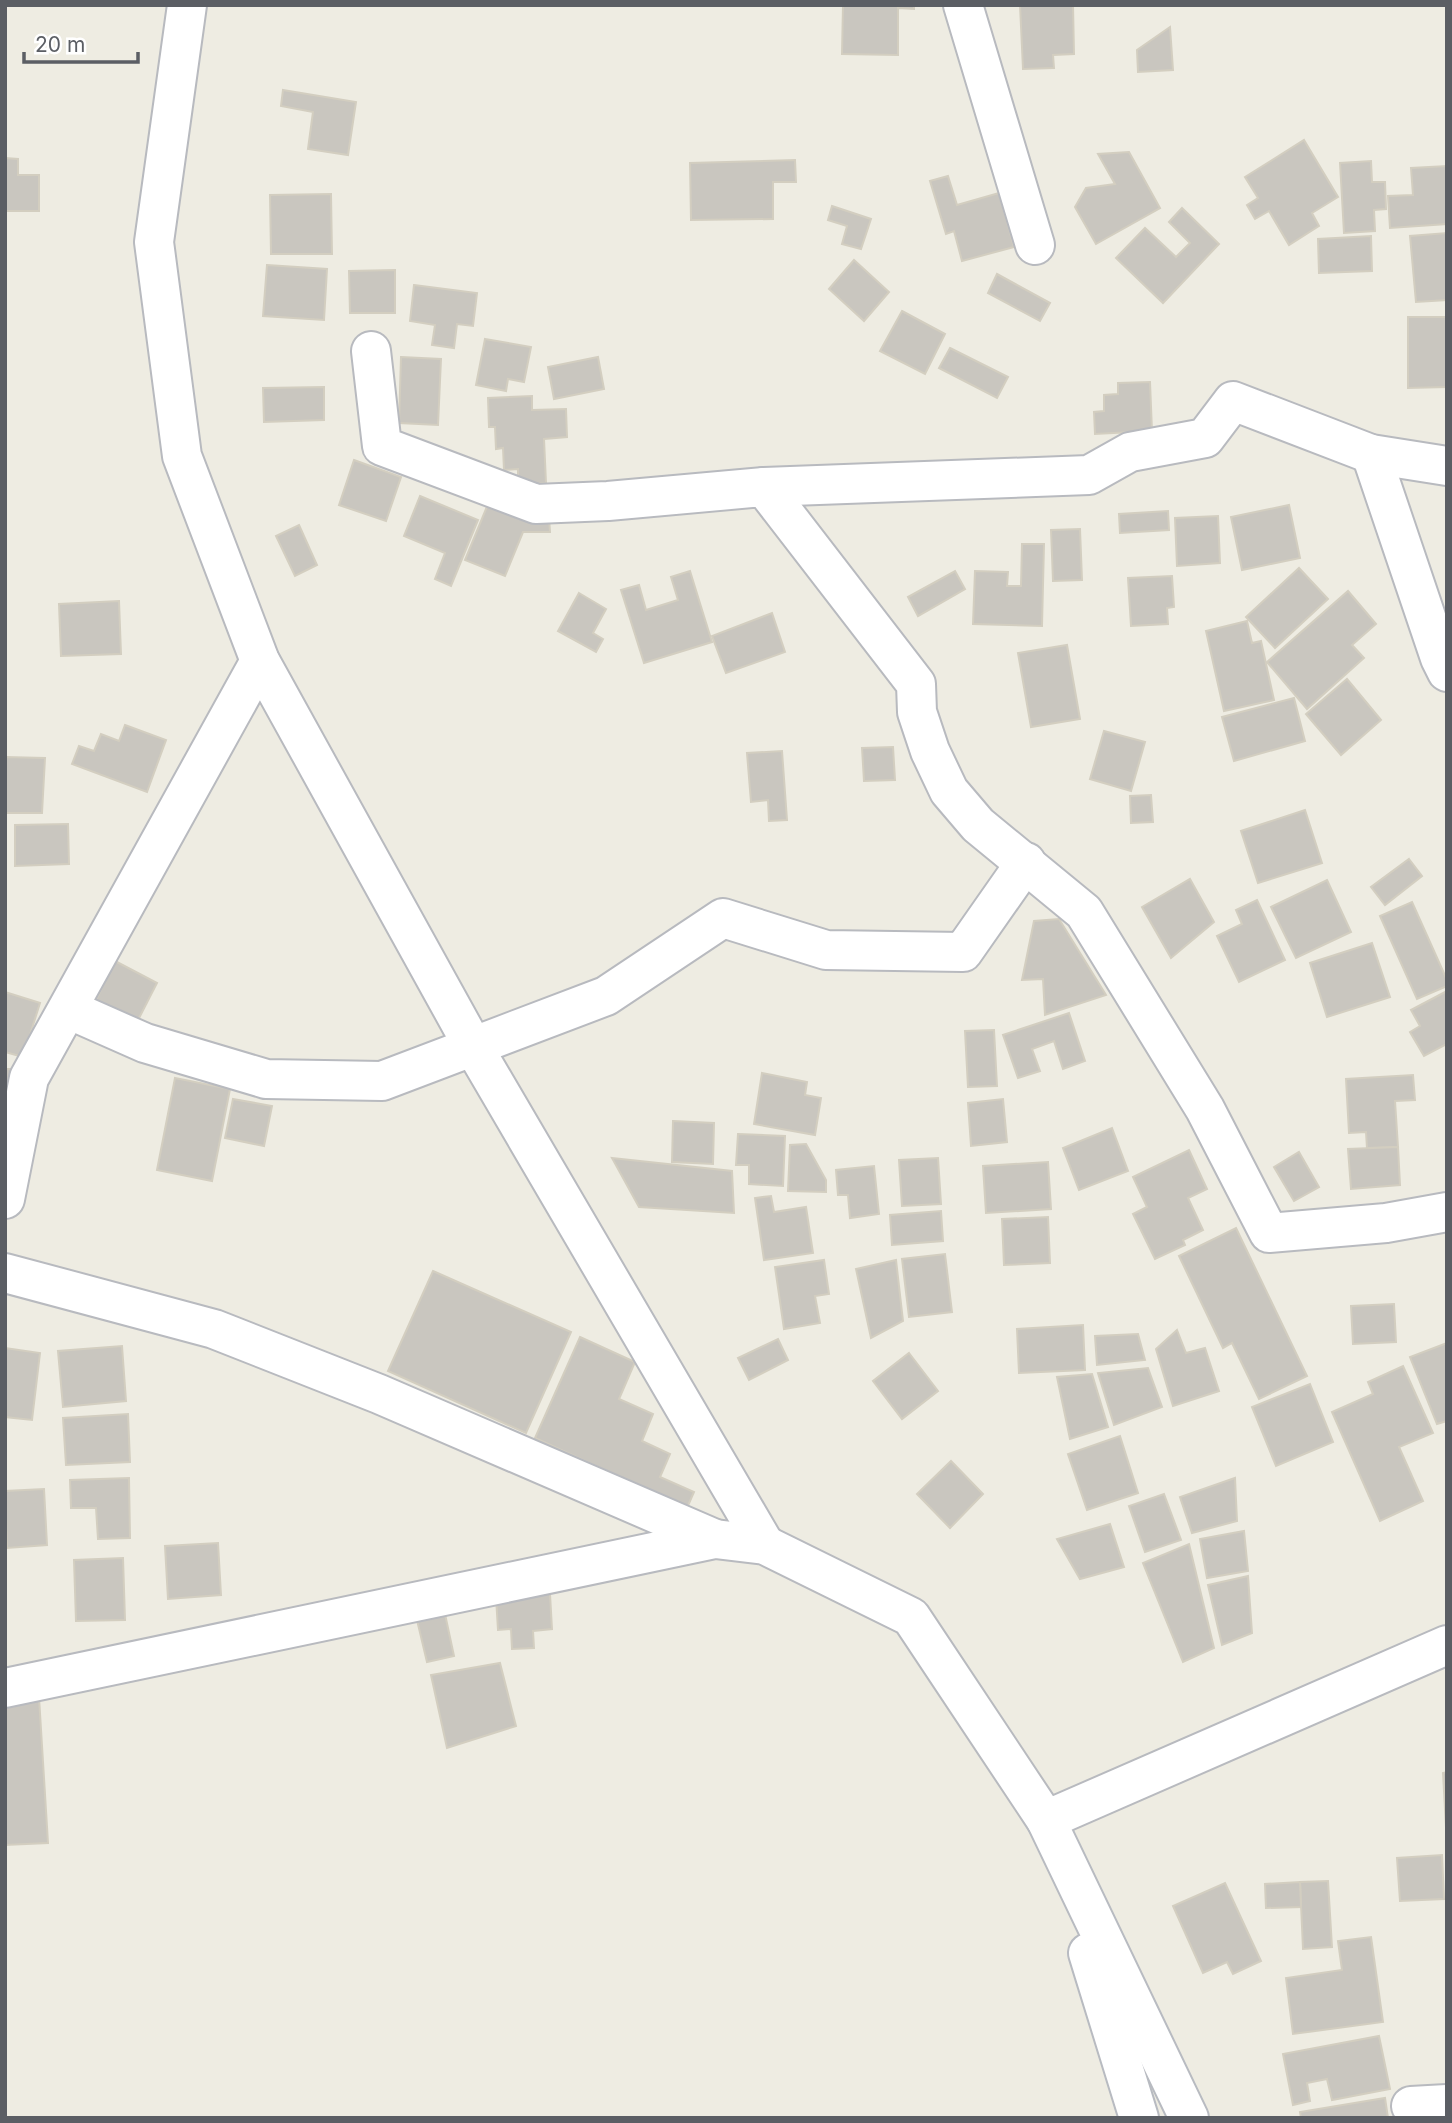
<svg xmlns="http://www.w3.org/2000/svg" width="1452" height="2123" font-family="Inter,sans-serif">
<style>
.building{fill:#c9c6bf;stroke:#d3cec0;stroke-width:2}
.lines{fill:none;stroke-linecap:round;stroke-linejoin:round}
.street-casing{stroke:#b8babf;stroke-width:42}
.secondary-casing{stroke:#b8bbc1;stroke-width:42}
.street{stroke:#fff;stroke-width:38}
.secondary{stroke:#fff;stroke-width:38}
</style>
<rect width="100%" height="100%" fill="#eeece2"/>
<g class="building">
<polygon points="843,5 914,5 914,9 898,8 898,55 842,54"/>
<polygon points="1020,5 1073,5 1074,54 1053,55 1054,68 1023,69"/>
<polygon points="1170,27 1173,70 1138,72 1137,50"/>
<polygon points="283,90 356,102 348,155 308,149 313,112 281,106"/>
<polygon points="1304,140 1338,197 1312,213 1319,226 1289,245 1269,211 1255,219 1247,205 1258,198 1245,177"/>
<polygon points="1129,152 1160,208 1096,244 1075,207 1086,188 1115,184 1098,154"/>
<polygon points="5,158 18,159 18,175 39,175 39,211 5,211"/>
<polygon points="795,160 796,182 773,182 773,219 691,220 690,163"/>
<polygon points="1371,161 1372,182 1385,182 1386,209 1374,210 1375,231 1344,233 1340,163"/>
<polygon points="1447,166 1447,224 1390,228 1388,196 1413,195 1411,168"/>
<polygon points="948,176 957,205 999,193 1014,247 962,261 954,231 946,234 930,181"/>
<polygon points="331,194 332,254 271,254 270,195"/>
<polygon points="832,206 871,219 861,249 842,244 847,226 828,220"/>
<polygon points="1182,208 1219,244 1163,303 1116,258 1145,228 1176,257 1190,243 1169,222"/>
<polygon points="1447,233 1447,300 1416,302 1410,236"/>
<polygon points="1371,236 1372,271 1319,273 1318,239"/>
<polygon points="854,260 889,292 864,321 829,289"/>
<polygon points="267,265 327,269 324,320 263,316"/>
<polygon points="395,270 395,313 350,313 349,271"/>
<polygon points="997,274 1050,303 1040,321 988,293"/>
<polygon points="414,285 477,293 473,326 457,324 454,348 432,345 435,325 410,321"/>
<polygon points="902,311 945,334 925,374 880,351"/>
<polygon points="1408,317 1447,317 1447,387 1408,388"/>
<polygon points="485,339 531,347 524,382 508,379 506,391 476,385"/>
<polygon points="950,348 1008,377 997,398 939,368"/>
<polygon points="401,357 441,359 438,425 399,423"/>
<polygon points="598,357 604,389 554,399 548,367"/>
<polygon points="1150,382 1152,431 1095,434 1094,412 1104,411 1104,395 1118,394 1118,383"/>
<polygon points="324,387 324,420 264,422 263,388"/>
<polygon points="532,396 532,410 566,409 567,437 544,439 546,483 518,484 518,469 504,470 503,448 496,449 495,427 489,427 488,398"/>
<polygon points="354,460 401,477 386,521 339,505"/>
<polygon points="420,496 478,520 451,586 435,579 445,553 404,536"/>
<polygon points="488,504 549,517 550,532 523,532 505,576 465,560"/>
<polygon points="1289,505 1300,558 1242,570 1231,517"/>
<polygon points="1168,511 1169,530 1120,533 1119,514"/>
<polygon points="1218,516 1220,563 1177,566 1175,518"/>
<polygon points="299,525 317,565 295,576 276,536"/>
<polygon points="1080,529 1082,580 1053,581 1051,530"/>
<polygon points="1022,544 1044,544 1042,626 973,624 975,571 1008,572 1007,586 1021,586"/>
<polygon points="1299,568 1328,599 1275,648 1246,617"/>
<polygon points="690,571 712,642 644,663 621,590 639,585 646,610 678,600 671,577"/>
<polygon points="955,571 965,589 918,616 908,597"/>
<polygon points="1172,576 1174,607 1167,608 1168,624 1131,626 1128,578"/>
<polygon points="1348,591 1376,624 1352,645 1364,658 1307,709 1267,662"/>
<polygon points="579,593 606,609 593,633 603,639 596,652 558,631"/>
<polygon points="119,601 121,654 61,656 59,604"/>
<polygon points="772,613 785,652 726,673 712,636"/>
<polygon points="1247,621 1252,643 1261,641 1274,700 1224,711 1206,631"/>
<polygon points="1067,645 1080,719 1031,727 1018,653"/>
<polygon points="1347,679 1381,720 1341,755 1306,714"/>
<polygon points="1294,698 1305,741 1234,761 1222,717"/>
<polygon points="125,725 166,740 147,792 72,764 79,746 94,751 101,734 119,741"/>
<polygon points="1104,731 1145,742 1131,791 1090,779"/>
<polygon points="893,747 895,780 864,781 862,748"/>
<polygon points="782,751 787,820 769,821 768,800 751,802 747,753"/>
<polygon points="5,757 45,758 42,813 5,813"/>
<polygon points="1151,795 1153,822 1131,823 1130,796"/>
<polygon points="1305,810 1322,863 1258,883 1241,831"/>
<polygon points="68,824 69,864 15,866 15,825"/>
<polygon points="1409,859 1422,876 1385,905 1371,887"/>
<polygon points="1190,879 1214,922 1171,958 1142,907"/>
<polygon points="1327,880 1351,932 1296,958 1271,907"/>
<polygon points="1257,900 1285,960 1239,982 1217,936 1242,924 1236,910"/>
<polygon points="1412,902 1447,980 1447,986 1417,999 1380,916"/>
<polygon points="1059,919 1106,995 1045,1015 1043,979 1022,980 1034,921"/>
<polygon points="1372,943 1390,997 1327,1017 1310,963"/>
<polygon points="115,961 157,983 136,1024 95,1002"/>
<polygon points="1447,991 1447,1044 1424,1056 1410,1032 1420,1026 1411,1010"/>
<polygon points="5,992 40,1003 23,1057 5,1052"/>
<polygon points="1069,1013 1085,1061 1063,1069 1054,1041 1032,1049 1040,1071 1018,1078 1003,1035"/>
<polygon points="994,1030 997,1086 968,1087 965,1031"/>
<polygon points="5,1069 11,1069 5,1104"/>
<polygon points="762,1073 807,1082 805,1095 821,1098 815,1135 754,1124"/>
<polygon points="1413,1075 1415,1100 1395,1101 1398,1147 1367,1148 1366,1132 1349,1133 1346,1079"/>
<polygon points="175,1078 230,1089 212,1181 157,1170"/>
<polygon points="233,1099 272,1106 264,1146 225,1138"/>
<polygon points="1003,1099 1007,1142 971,1146 968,1103"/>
<polygon points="673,1121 714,1123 713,1164 672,1162"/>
<polygon points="1112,1128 1128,1171 1079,1190 1063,1148"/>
<polygon points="738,1134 785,1136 783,1186 749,1184 749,1165 736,1165"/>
<polygon points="806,1144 826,1180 826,1192 788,1191 790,1145"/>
<polygon points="1398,1147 1400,1185 1351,1189 1348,1149"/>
<polygon points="1189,1150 1207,1189 1188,1198 1203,1230 1183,1240 1185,1245 1155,1259 1133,1214 1147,1207 1133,1177"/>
<polygon points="1299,1152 1319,1187 1294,1201 1274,1167"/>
<polygon points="612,1158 732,1171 734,1213 639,1207"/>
<polygon points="938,1158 941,1204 902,1206 899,1160"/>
<polygon points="1048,1162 1051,1209 986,1213 983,1166"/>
<polygon points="874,1166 879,1214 850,1218 848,1195 838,1195 836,1170"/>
<polygon points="771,1196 774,1212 806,1207 813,1253 764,1260 755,1198"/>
<polygon points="941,1211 943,1241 892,1245 890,1215"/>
<polygon points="1048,1217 1050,1263 1004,1265 1002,1219"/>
<polygon points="1236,1228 1307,1376 1259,1399 1232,1343 1223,1348 1179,1256"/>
<polygon points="945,1254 952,1312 909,1317 902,1259"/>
<polygon points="824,1260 829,1294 815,1296 820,1323 784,1329 775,1267"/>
<polygon points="896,1260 903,1321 871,1338 856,1269"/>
<polygon points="433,1271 571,1332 526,1433 388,1371"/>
<polygon points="1394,1304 1396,1342 1353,1344 1351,1306"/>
<polygon points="1083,1325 1085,1370 1019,1373 1017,1329"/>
<polygon points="1177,1330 1186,1353 1205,1348 1219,1391 1173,1406 1156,1349"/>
<polygon points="1138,1334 1145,1360 1097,1365 1095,1336"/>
<polygon points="580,1337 635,1362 619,1399 653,1414 642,1441 670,1454 660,1477 694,1492 687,1508 535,1438"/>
<polygon points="778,1339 788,1360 749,1380 738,1358"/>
<polygon points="1447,1343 1447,1421 1437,1424 1410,1357"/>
<polygon points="122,1346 126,1401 63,1407 58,1351"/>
<polygon points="5,1348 40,1353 32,1420 5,1417"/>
<polygon points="909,1353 938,1391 902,1419 873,1381"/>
<polygon points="1403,1366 1433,1433 1399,1447 1423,1501 1380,1521 1332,1412 1373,1394 1368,1382"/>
<polygon points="1148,1368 1162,1407 1114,1425 1098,1373"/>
<polygon points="1092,1374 1108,1427 1070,1439 1057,1377"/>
<polygon points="1310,1384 1333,1442 1276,1466 1252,1407"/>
<polygon points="128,1414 130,1462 66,1465 63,1418"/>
<polygon points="1120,1436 1138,1493 1087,1510 1068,1454"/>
<polygon points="951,1461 983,1494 950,1528 917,1494"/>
<polygon points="129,1478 130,1538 98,1539 96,1508 71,1508 70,1480"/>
<polygon points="1235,1478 1237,1521 1192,1533 1180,1497"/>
<polygon points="44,1489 47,1545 7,1548 5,1491"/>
<polygon points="1164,1494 1181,1540 1145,1552 1129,1506"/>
<polygon points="1110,1524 1124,1567 1080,1579 1057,1539"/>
<polygon points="1244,1531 1248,1571 1207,1578 1200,1539"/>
<polygon points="218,1543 221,1595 168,1599 165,1546"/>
<polygon points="1189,1544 1214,1648 1183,1662 1143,1563"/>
<polygon points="123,1558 125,1620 76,1621 74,1560"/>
<polygon points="1248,1576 1252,1633 1222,1645 1208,1585"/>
<polygon points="550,1594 552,1629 533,1631 534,1648 512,1649 511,1629 498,1630 496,1597"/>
<polygon points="445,1614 454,1656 427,1662 417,1620"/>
<polygon points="500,1663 516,1726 447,1748 431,1675"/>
<polygon points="39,1697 48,1843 5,1845 5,1704"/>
<polygon points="1447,1772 1447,1827 1446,1827 1443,1773"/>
<polygon points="1442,1855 1444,1899 1400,1901 1397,1858"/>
<polygon points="1328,1881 1332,1947 1303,1949 1300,1882"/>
<polygon points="1300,1882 1301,1907 1266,1908 1265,1884"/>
<polygon points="1225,1883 1261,1961 1233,1974 1227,1962 1203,1973 1173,1906"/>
<polygon points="1371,1937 1383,2022 1293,2034 1286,1978 1342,1970 1338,1941"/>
<polygon points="1379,2036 1390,2089 1332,2100 1327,2079 1307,2083 1310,2101 1293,2105 1283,2054"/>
<polygon points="1385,2098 1388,2118 1301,2118 1300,2112"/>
</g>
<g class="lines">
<defs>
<g id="street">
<polyline points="187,5 154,242 182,456 260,661 474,1048 765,1545"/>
<polyline points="963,5 1035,245"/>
<polyline points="371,351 382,446 536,504 608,501 764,487 916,684 917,712 930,751 949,791 978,825 1084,912 1205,1109 1269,1233 1386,1223 1447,1212"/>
<polyline points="1371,454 1440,658 1447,672"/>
<polyline points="764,487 1089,475 1130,452 1205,438 1233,401 1371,454 1447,466"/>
<polyline points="68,1009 145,1043 266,1079 382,1081 606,996 723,918 826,950 963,952 1026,862"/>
<polyline points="5,1199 29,1078 260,661"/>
<polyline points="5,1273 214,1329 379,1394 715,1539"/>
<polyline points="5,1688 715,1539 765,1545 911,1617 1046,1820 1447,1645"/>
<polyline points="1411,2106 1447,2104"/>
</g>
<g id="secondary">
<polyline points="1046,1820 1189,2118"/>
<polyline points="1088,1953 1139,2118"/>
</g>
</defs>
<use href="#street" class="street-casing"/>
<use href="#secondary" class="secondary-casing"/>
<use href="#street" class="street"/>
<use href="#secondary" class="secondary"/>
</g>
<rect width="1452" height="2123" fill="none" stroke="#5b5e64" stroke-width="14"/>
<path d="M24 52v10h114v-10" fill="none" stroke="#5b5e64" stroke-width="3.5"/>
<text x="35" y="52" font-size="21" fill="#5b5e64" stroke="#ffffff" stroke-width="5" paint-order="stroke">20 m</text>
</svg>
